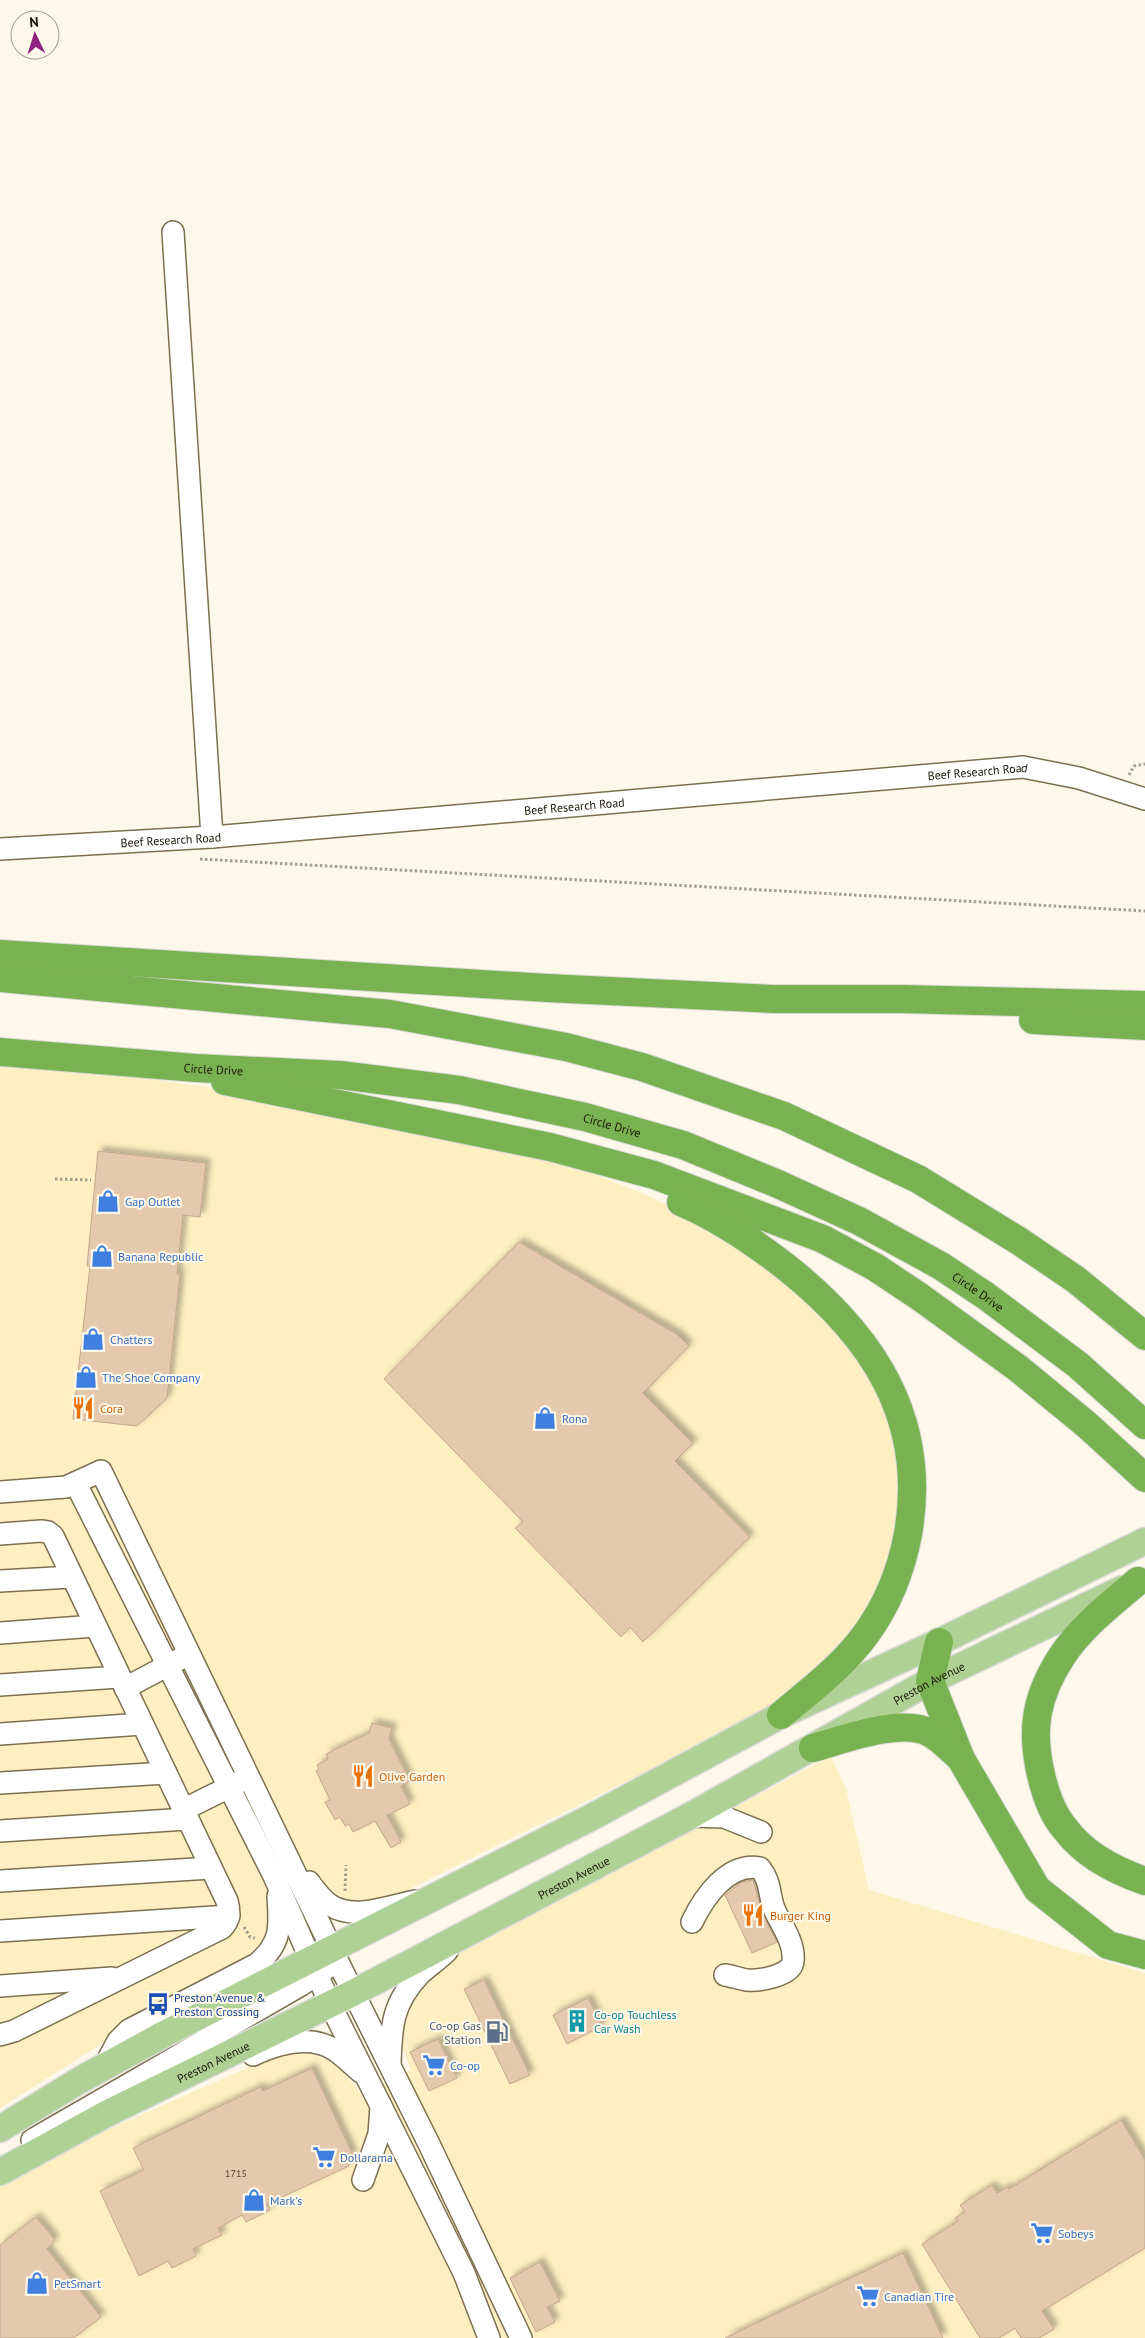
<svg xmlns="http://www.w3.org/2000/svg" width="1145" height="2338" font-family="'PT Sans',sans-serif">
<style>
.built{fill:#feefc2}
.building{fill:#e5c9ad;stroke:#c2a68b;filter:url(#shadow)}
.lines{fill:none;stroke-linecap:round;stroke-linejoin:round}
.minor-casing{stroke:#7c7050;stroke-width:24}
.major-casing{stroke:#dadad8;stroke-width:29}
.highway-casing{stroke:#dadad8;stroke-width:30}
.path{stroke:#a29e90;stroke-width:3;stroke-dasharray:2.5 2.5;stroke-linecap:butt}
.minor{stroke:#fff;stroke-width:21}
.major{stroke:#afd196;stroke-width:26}
.highway{stroke:#79b250;stroke-width:28}
.labels{text-anchor:middle;dominant-baseline:central;stroke-width:4;stroke-linejoin:round;paint-order:stroke}
.number-label{font-size:10px;fill:#4d4332}
.street-label{font-size:12px;fill:#1a1609;stroke:#fdf8e9}
.shop-label{font-size:12px;fill:#366cbe;stroke:#fdf8e9;text-anchor:start}
.food-label{font-size:12px;fill:#c56008;stroke:#fdf8e9;text-anchor:start}
.transit-label{font-size:12px;fill:#164399;stroke:#fdf8e9;text-anchor:start}
.culture-label{font-size:12px;fill:#0d838f;stroke:#fdf8e9;text-anchor:start}
.service-label{font-size:12px;fill:#4e5e75;stroke:#fdf8e9;text-anchor:end}
</style>
<defs>
<filter id="shadow"><feDropShadow dx="4.5" dy="-4.5" stdDeviation="2.5" flood-color="#0004"/></filter>
</defs>
<rect width="100%" height="100%" fill="#fdf8e9"/>
<g class="built">
<polygon points="0,1066 143,1078 234,1091 553,1158 642,1193 683,1212 796,1284 884,1389 907,1485 877,1607 792,1695 738,1726 400,1894 360,1905 124,2022 101,2044 0,2108"/>
<polygon points="831,1756 846,1789 869,1890 1145,1973 1145,2338 0,2338 0,2180 56,2152 277,2055 303,2051 328,2060 340,2068 362,2095 411,2070 402,2045 399,2029 399,2014 434,1967"/>
</g>
<g class="building">
<polygon points="98,1151 206,1163 200,1217 183,1215 177,1274 180,1274 167,1398 137,1426 73,1419 90,1266 87,1266"/>
<polygon points="519,1242 678,1335 689,1346 643,1393 693,1443 675,1461 750,1537 643,1642 630,1627 621,1637 515,1528 523,1522 384,1379"/>
<polygon points="372,1723 392,1728 389,1739 410,1781 401,1786 410,1804 387,1815 401,1842 391,1848 375,1821 353,1832 349,1824 345,1826 340,1817 335,1820 325,1802 330,1800 316,1771 319,1769 317,1765 328,1759 326,1754 369,1733"/>
<polygon points="753,1880 763,1915 777,1942 752,1953 725,1895 742,1882"/>
<polygon points="484,1980 530,2075 510,2084 464,1989"/>
<polygon points="588,1998 602,2026 567,2044 553,2015"/>
<polygon points="438,2039 457,2078 429,2091 410,2052"/>
<polygon points="312,2068 353,2155 345,2159 349,2166 267,2204 270,2210 246,2222 242,2215 218,2228 222,2235 193,2249 196,2256 172,2268 168,2261 139,2276 100,2191 144,2170 133,2148 260,2087 263,2091"/>
<polygon points="1121,2120 1145,2160 1145,2248 1042,2311 1054,2329 1039,2338 1021,2338 1015,2328 999,2338 980,2338 922,2244 958,2221 955,2218 965,2212 960,2205 992,2185 997,2193 1008,2187 1009,2189"/>
<polygon points="36,2217 55,2240 47,2249 101,2317 74,2338 0,2338 0,2245"/>
<polygon points="903,2253 943,2338 725,2338"/>
<polygon points="540,2262 560,2301 547,2307 555,2322 536,2332 510,2278"/>
</g>
<g class="lines">
<defs>
<g id="minor">
<polyline points="173,232 212,837"/>
<path id="s1" d="M0 849 212 837 1023 767 1079 778 1145 799"/>
<polyline points="76,1484 274,1876 330,2004 381,2106 379,2134 363,2180"/>
<polyline points="0,1492 66,1487 101,1471 342,1970 429,2144 521,2338"/>
<path d="M0 1534 41 1531 48 1532 53 1536 227 1901C230 1912 230 1920 222 1928L14 2031 0 2035"/>
<polyline points="0,1581 72,1577"/>
<polyline points="0,1633 95,1626"/>
<polyline points="0,1685 119,1677"/>
<polyline points="125,1688 180,1659"/>
<polyline points="0,1734 142,1724"/>
<polyline points="0,1783 166,1773"/>
<polyline points="183,1810 241,1781"/>
<polyline points="690,1816 724,1817 761,1832"/>
<polyline points="0,1831 187,1819"/>
<polyline points="0,1881 211,1868"/>
<path d="M309 1882C315 1890 321 1899 330 1905 354 1921 390 1906 415 1901"/>
<path d="M692 1922C704 1897 728 1862 760 1868 772 1883 768 1895 775 1911 782 1926 795 1943 793 1961 792 1976 759 1981 747 1980 740 1979 732 1976 725 1975"/>
<polyline points="0,1931 229,1916"/>
<polyline points="0,1986 112,1978"/>
<path d="M253 2055C277 2044 308 2034 333 2049 343 2055 352 2065 361 2072"/>
<path d="M390 2065C391 2027 392 2003 420 1974 428 1966 438 1960 447 1951"/>
<path d="M104 2067 118 2041 129 2030 257 1964C282 1943 280 1926 278 1896"/>
<polyline points="381,2106 464,2273 489,2338"/>
<polyline points="32,2140 301,1985 327,1968"/>
</g>
<g id="major">
<polyline points="0,2129 80,2080 164,2034 590,1818 781,1715 939,1642 1145,1541"/>
<path id="s2" d="M0 2172 108 2113 353 1993 458 1938 690 1816 930 1681 1122 1589"/>
</g>
<g id="highway">
<polyline points="0,954 547,988 773,999 901,999 1145,1005"/>
<polyline points="0,978 390,1014 566,1047 642,1067 784,1116 918,1179 1019,1241 1075,1279 1145,1336"/>
<polyline points="1033,1020 1145,1026"/>
<path id="s3" d="M0 1052 196 1068 340 1075 459 1090 585 1117 683 1145 778 1184 859 1221 941 1266 986 1296 1078 1365 1145 1425"/>
<polyline points="225,1081 550,1147 654,1175 823,1239 875,1267 920,1297 1019,1369 1087,1425 1145,1478"/>
<path d="M681 1202C719 1218 754 1242 786 1267 873 1336 928 1419 908 1534 901 1571 888 1604 866 1634 843 1666 811 1690 781 1715"/>
<path d="M1138 1581C1111 1604 1081 1627 1062 1656 1035 1697 1030 1732 1042 1779 1047 1798 1053 1815 1066 1830 1085 1855 1116 1871 1145 1881"/>
<polyline points="939,1642 930,1681 961,1759 1037,1889 1108,1945 1145,1955"/>
<path d="M813 1748C842 1740 902 1717 930 1733 940 1738 949 1748 957 1755"/>
</g>
</defs>
<use href="#minor" class="minor-casing"/>
<use href="#major" class="major-casing"/>
<use href="#highway" class="highway-casing"/>
<g class="path">
<polyline points="1129,775 1134,766 1145,764"/>
<polyline points="200,859 1145,911"/>
<polyline points="55,1179 91,1180"/>
<polyline points="345,1891 346,1865"/>
<polyline points="244,1927 250,1937 255,1938"/>
</g>
<use href="#minor" class="minor"/>
<use href="#major" class="major"/>
<use href="#highway" class="highway"/>
</g>
<defs>
<symbol id="shop-bare" viewBox="-9 -9 18 18"><path d="M-5-2.5h2.3a2.7 3.5 0 0 1 5.4 0H5L5.5 6h-11ZM-1.5-2.5h3a1.5 2.3 0 0 0-3 0Z" fill="#3f7fe0" stroke="#fdf8e9" stroke-width="2.5" paint-order="stroke"/></symbol>
<symbol id="restaurant-bare" viewBox="-9 -9 18 18"><path d="M-5-6h1v4h1v-4h1v4h1v-4h1v5L-1.5 .5V6h-2V.5L-5-1ZM5-6V6H3V1.5H1.5Q1.5-4 5-6Z" fill="#e8710a" stroke="#fdf8e9" stroke-width="2.5" paint-order="stroke"/></symbol>
<symbol id="bus-bare" viewBox="-9 -9 18 18"><path d="M-5-6H5V4H4V6H2V4H-2V6H-4V4H-5ZM-3.5-4V0h7V-4ZM-3.5 1.2v1.5H-2V1.2ZM2 1.2v1.5H3.5V1.2Z" fill="#1a4fb4" stroke="#fdf8e9" stroke-width="2.5" paint-order="stroke"/></symbol>
<symbol id="building-bare" viewBox="-9 -9 18 18"><path d="M-4-6H4V6H1V3H-1V6H-4ZM-2.5-4.3h1.7v1.8h-1.7ZM.8-4.3h1.7v1.8H.8ZM-2.5-1h1.7V.8h-1.7ZM.8-1h1.7V.8H.8Z" fill="#0f9aa8" stroke="#fdf8e9" stroke-width="2.5" paint-order="stroke"/></symbol>
<symbol id="fuel-bare" viewBox="-9 -9 18 18"><path d="M-5.5-6h7V0h2V4h1.3V-2.5L3-4.5l.8-.8L6-3V5H2.5V1h-1V6h-7ZM-4.2-4.7v3.2H.2V-4.7Z" fill="#5c6f8a" stroke="#fdf8e9" stroke-width="2.5" paint-order="stroke"/></symbol>
<symbol id="supermarket-bare" viewBox="-9 -9 18 18"><path d="M-6-5.5h2.5l.6 2H6L4.5 2H-2.5L-4.4-4H-6ZM-1.5 3.2a1.3 1.3 0 1 0 .1 0ZM3 3.2a1.3 1.3 0 1 0 .1 0Z" fill="#3f7fe0" stroke="#fdf8e9" stroke-width="2.5" paint-order="stroke"/></symbol>
</defs>
<g fill-rule="evenodd">
<use href="#shop-bare" x="92" y="1185" width="32" height="32"/>
<use href="#shop-bare" x="86" y="1240" width="32" height="32"/>
<use href="#shop-bare" x="77" y="1323" width="32" height="32"/>
<use href="#shop-bare" x="70" y="1361" width="32" height="32"/>
<use href="#restaurant-bare" x="67" y="1392" width="32" height="32"/>
<use href="#shop-bare" x="529" y="1402" width="32" height="32"/>
<use href="#restaurant-bare" x="347" y="1760" width="32" height="32"/>
<use href="#restaurant-bare" x="737" y="1899" width="32" height="32"/>
<use href="#bus-bare" x="142" y="1988" width="32" height="32"/>
<use href="#building-bare" x="561" y="2005" width="32" height="32"/>
<use href="#fuel-bare" x="481" y="2016" width="32" height="32"/>
<use href="#supermarket-bare" x="418" y="2049" width="32" height="32"/>
<use href="#supermarket-bare" x="308" y="2141" width="32" height="32"/>
<use href="#shop-bare" x="238" y="2184" width="32" height="32"/>
<use href="#supermarket-bare" x="1026" y="2217" width="32" height="32"/>
<use href="#shop-bare" x="21" y="2267" width="32" height="32"/>
<use href="#supermarket-bare" x="852" y="2280" width="32" height="32"/>
</g>
<g class="labels">
<g class="number-label">
<text x="236" y="2173">1715</text>
</g>
<g class="street-label">
<text stroke="none"><textPath href="#s1" startOffset="981">Beef Research Road</textPath></text>
<text stroke="none"><textPath href="#s1" startOffset="576">Beef Research Road</textPath></text>
<text stroke="none"><textPath href="#s1" startOffset="171">Beef Research Road</textPath></text>
<text stroke="none"><textPath href="#s3" startOffset="214">Circle Drive</textPath></text>
<text stroke="none"><textPath href="#s3" startOffset="618">Circle Drive</textPath></text>
<text stroke="none"><textPath href="#s3" startOffset="1022">Circle Drive</textPath></text>
<text stroke="none"><textPath href="#s2" startOffset="1050">Preston Avenue</textPath></text>
<text stroke="none"><textPath href="#s2" startOffset="645">Preston Avenue</textPath></text>
<text stroke="none"><textPath href="#s2" startOffset="240">Preston Avenue</textPath></text>
</g>
<g class="shop-label">
<text x="125" y="1201">Gap Outlet</text>
<text x="118" y="1256">Banana Republic</text>
<text x="110" y="1339">Chatters</text>
<text x="102" y="1377">The Shoe Company</text>
<text x="562" y="1418">Rona</text>
<text x="450" y="2065">Co-op</text>
<text x="340" y="2157">Dollarama</text>
<text x="270" y="2200">Mark's</text>
<text x="1058" y="2233">Sobeys</text>
<text x="54" y="2283">PetSmart</text>
<text x="884" y="2296">Canadian Tire</text>
</g>
<g class="food-label">
<text x="100" y="1408">Cora</text>
<text x="379" y="1776">Olive Garden</text>
<text x="770" y="1915">Burger King</text>
</g>
<g class="transit-label">
<text x="174" y="1997">Preston Avenue &amp;<tspan x="174" dy="14">Preston Crossing</tspan></text>
</g>
<g class="culture-label">
<text x="594" y="2014">Co-op Touchless<tspan x="594" dy="14">Car Wash</tspan></text>
</g>
<g class="service-label">
<text x="481" y="2025">Co-op Gas<tspan x="481" dy="14">Station</tspan></text>
</g>
</g>
<g transform="translate(35 35) rotate(356)"><circle r="24" fill="#fdf8e9" stroke="#a29e8f"/>
<path d="M0-4L9 19L0 12L-9 19Z" fill="#912384"/>
<text y="-8" font-size="14" font-weight="bold" text-anchor="middle" fill="#1a1609">N</text>
</g>
</svg>
